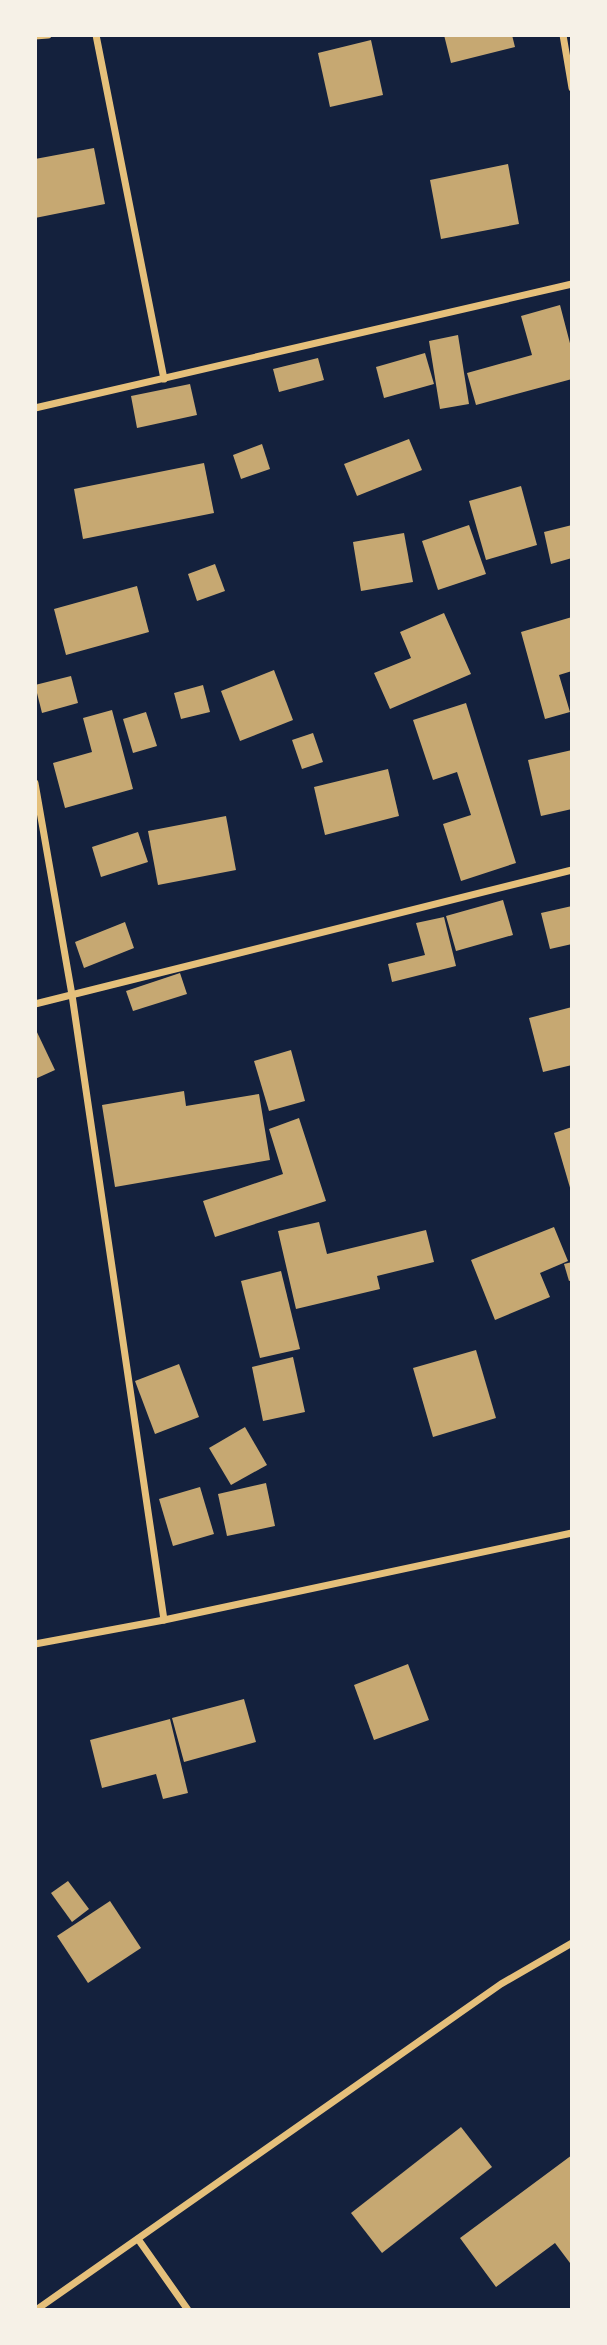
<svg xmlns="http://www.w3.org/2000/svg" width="607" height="2345" font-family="Lato,sans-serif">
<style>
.building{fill:#c6a872}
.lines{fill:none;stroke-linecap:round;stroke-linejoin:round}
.minor{stroke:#e5c07b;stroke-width:7}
</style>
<rect width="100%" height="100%" fill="#14213d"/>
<g class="building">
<polygon points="444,35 512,35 515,47 451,63"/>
<polygon points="371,40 383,95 330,107 318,53"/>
<polygon points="94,148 105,204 35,218 35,159"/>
<polygon points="508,164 519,224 441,239 430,180"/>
<polygon points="560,305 572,351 572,379 476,405 467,373 532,355 521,316"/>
<polygon points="458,335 469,404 440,409 429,341"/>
<polygon points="425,353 434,384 384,398 376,367"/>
<polygon points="318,358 324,380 279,392 273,369"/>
<polygon points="190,384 197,415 137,428 131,396"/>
<polygon points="409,439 422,470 357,496 344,464"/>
<polygon points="262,444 270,469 241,479 233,455"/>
<polygon points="204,463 214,513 83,539 74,489"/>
<polygon points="521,486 537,545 486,560 469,501"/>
<polygon points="469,525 486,574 438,590 422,541"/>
<polygon points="572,525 572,558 551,564 544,532"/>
<polygon points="404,533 413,582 361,591 353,542"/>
<polygon points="215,564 225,591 197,601 188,574"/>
<polygon points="137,586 149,632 66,655 54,609"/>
<polygon points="444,613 471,674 390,709 374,673 411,658 400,632"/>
<polygon points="572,617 572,671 559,675 570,712 545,719 521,632"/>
<polygon points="274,670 293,720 240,741 221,691"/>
<polygon points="71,676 78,703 42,713 35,685"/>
<polygon points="203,685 210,712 181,719 174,693"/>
<polygon points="466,703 516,863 461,881 443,824 471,815 457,772 433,780 413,720"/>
<polygon points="112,710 133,789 65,808 53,763 92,752 83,718"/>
<polygon points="146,712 157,746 133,753 123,719"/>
<polygon points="313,733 323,762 302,769 292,740"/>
<polygon points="572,750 572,809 541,816 528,760"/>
<polygon points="388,769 399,816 325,835 314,787"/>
<polygon points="226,816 236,870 158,885 148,831"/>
<polygon points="138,832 148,862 101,877 92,847"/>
<polygon points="503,900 513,935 456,951 446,916"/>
<polygon points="572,906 572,944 550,949 541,913"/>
<polygon points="444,917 456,966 392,982 388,964 425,955 416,923"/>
<polygon points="125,922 134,948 84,968 75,942"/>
<polygon points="180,973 187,994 133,1011 126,991"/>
<polygon points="572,1007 572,1065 543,1072 529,1018"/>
<polygon points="35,1028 55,1070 35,1079"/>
<polygon points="291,1050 305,1101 269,1111 254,1061"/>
<polygon points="184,1091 186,1106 259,1094 270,1160 115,1187 102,1105"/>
<polygon points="299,1118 326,1201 215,1237 203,1201 283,1174 269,1129"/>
<polygon points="572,1127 572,1191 571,1191 554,1133"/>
<polygon points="319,1222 327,1254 426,1230 434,1262 377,1276 380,1289 296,1309 278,1231"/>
<polygon points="554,1227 568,1261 540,1273 550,1297 495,1320 471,1260"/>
<polygon points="572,1262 572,1280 569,1281 564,1264"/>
<polygon points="281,1271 300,1349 260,1358 241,1281"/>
<polygon points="476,1350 496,1418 433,1437 413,1368"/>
<polygon points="293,1357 305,1412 263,1421 252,1367"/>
<polygon points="179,1364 199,1417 155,1434 135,1381"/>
<polygon points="245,1427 267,1465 231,1485 209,1448"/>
<polygon points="266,1483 275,1526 227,1536 218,1494"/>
<polygon points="200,1487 214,1534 173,1546 159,1499"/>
<polygon points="408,1664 429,1720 374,1740 354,1685"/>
<polygon points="244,1699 256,1742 184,1762 172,1718"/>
<polygon points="170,1719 188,1793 163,1799 156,1774 102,1788 90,1740"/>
<polygon points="68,1881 89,1909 72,1922 51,1893"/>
<polygon points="110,1901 141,1948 88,1983 57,1936"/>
<polygon points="461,2127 492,2167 382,2253 351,2213"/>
<polygon points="572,2155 572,2262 570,2263 555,2243 496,2287 460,2238"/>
</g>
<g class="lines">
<g class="minor">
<polyline points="96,35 164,379"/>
<polyline points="563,35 572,88"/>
<polyline points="35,36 48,35"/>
<polyline points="35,408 572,284"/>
<polyline points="35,783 72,995 164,1620"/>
<polyline points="35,1004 572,870"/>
<polyline points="35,1644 164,1620 572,1533"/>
<polyline points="138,2239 188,2310"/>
<polyline points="36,2310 501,1984 572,1943"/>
</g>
</g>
<rect width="607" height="2345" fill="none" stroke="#f6f1e7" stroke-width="74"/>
</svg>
